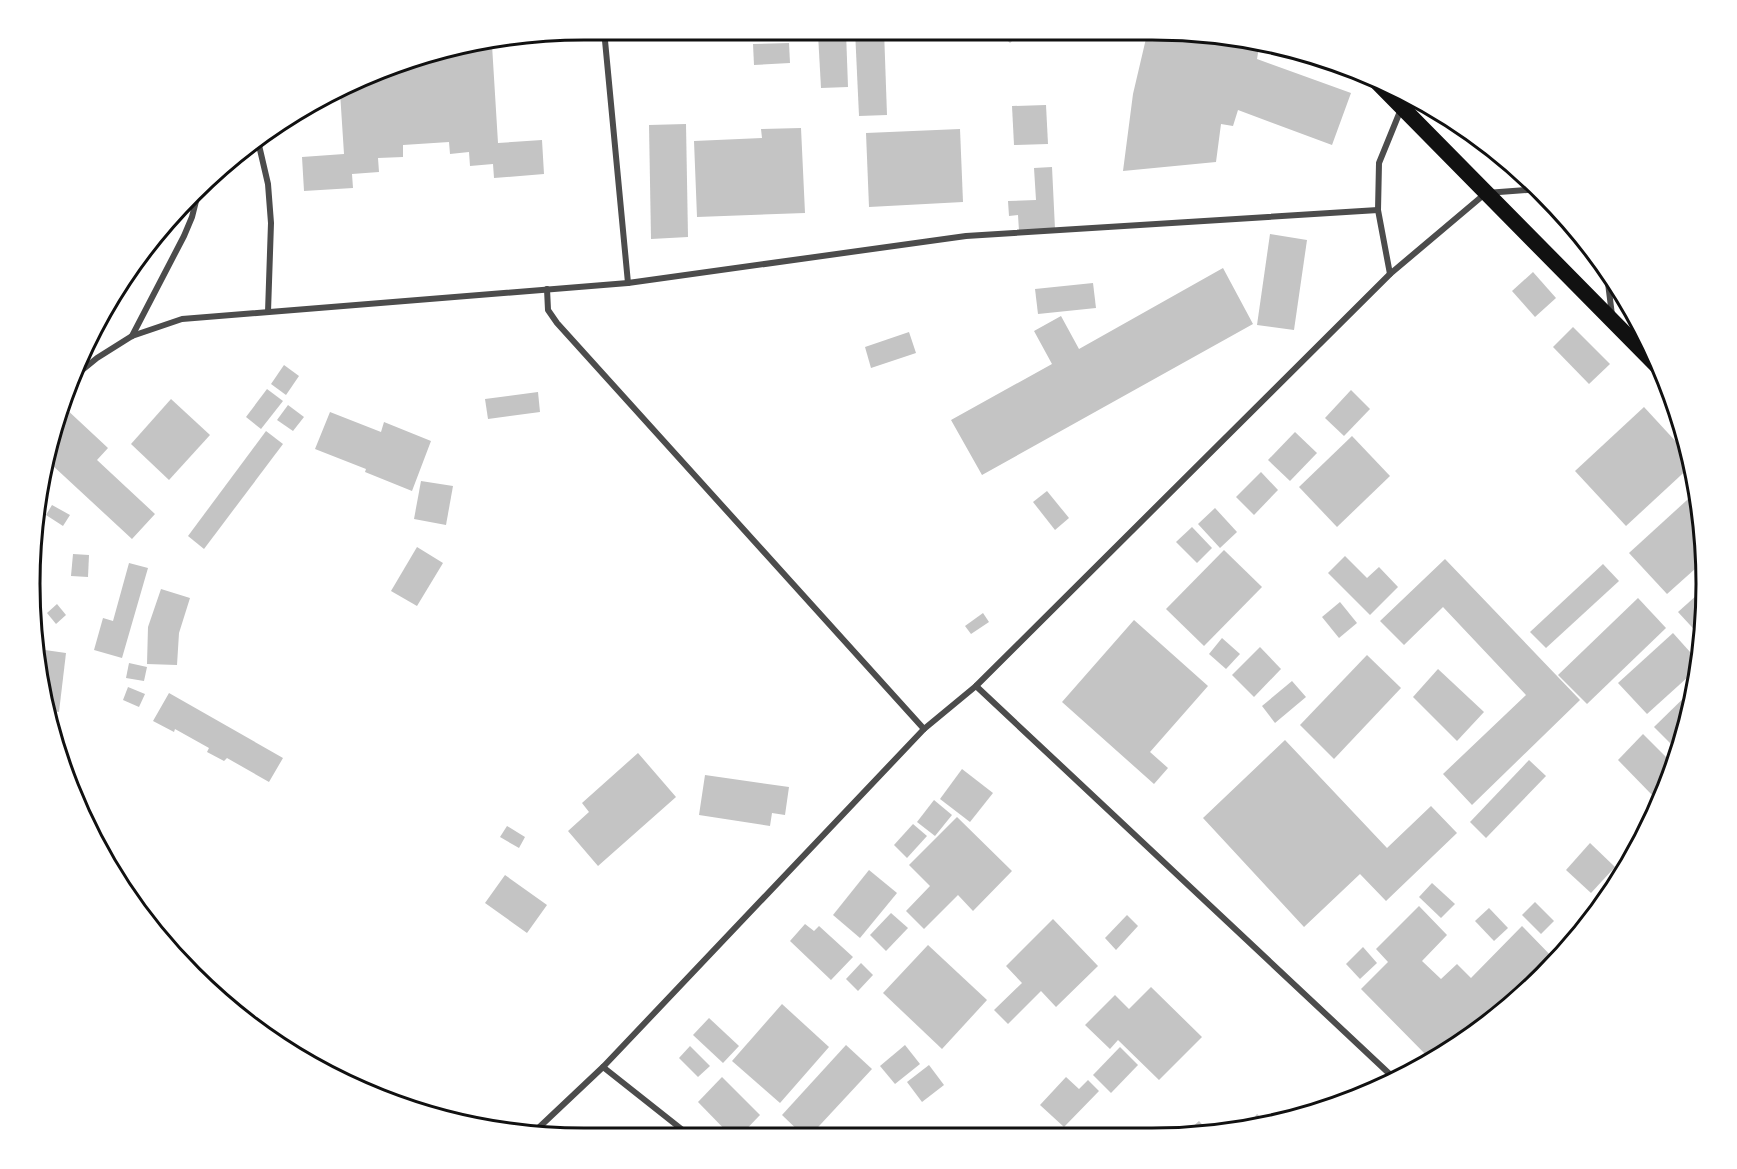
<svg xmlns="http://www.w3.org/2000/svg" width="1737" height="1169" font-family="Georgia,serif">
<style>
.building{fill:#c4c4c4}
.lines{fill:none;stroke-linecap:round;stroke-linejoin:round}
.minor{stroke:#4c4c4c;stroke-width:6}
.trunk{stroke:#111;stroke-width:16}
.rim{fill:none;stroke:#111;stroke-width:3}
</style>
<rect width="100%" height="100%" fill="#fff"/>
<g class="building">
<polygon points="646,30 726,30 726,32 647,35"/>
<polygon points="855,30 884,30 887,115 859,116"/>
<polygon points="997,30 1023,30 1010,43"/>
<polygon points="1148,30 1260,41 1257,59 1351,93 1332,145 1238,110 1233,126 1221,124 1216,162 1123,171 1133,94"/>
<polygon points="846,32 848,87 821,88 818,34"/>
<polygon points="789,43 790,63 754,65 753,44"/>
<polygon points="492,45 498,143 542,140 544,174 494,178 493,164 470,166 469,152 450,154 449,142 403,145 403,157 378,158 379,172 352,174 353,188 304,191 302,157 344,154 340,92 407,59"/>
<polygon points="1046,105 1048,144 1014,145 1012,106"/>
<polygon points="686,124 688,237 651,239 649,125"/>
<polygon points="801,128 805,213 697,217 694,141 762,138 761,129"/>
<polygon points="960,129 963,202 869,207 866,133"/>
<polygon points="1052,167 1055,229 1019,231 1018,215 1009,216 1008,201 1036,200 1034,168"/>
<polygon points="1270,234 1307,240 1294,330 1257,325"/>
<polygon points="1223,268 1253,324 982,475 951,420 1052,364 1034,331 1061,316 1079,349"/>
<polygon points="1533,272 1556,298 1535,317 1512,291"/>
<polygon points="1093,283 1096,308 1038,314 1035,289"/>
<polygon points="1573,327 1610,364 1589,384 1553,347"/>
<polygon points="909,332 916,353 871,368 865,347"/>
<polygon points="284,365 299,376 286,395 271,384"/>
<polygon points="267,389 283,401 261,429 246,417"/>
<polygon points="1351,390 1370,409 1344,436 1325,418"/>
<polygon points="538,392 540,412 488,419 485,399"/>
<polygon points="171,399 210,435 169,480 131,444"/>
<polygon points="288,405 304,417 293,431 277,420"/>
<polygon points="64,407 108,448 97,460 155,514 132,539 51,464"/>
<polygon points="1644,407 1691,458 1693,464 1626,526 1575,471"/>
<polygon points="330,412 381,432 384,422 431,441 412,491 365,472 366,469 315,449"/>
<polygon points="266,431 283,444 204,549 188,536"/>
<polygon points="1295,432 1317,453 1290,481 1268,460"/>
<polygon points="1352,436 1390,476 1337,527 1299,487"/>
<polygon points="1261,472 1278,490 1254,515 1236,497"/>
<polygon points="421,481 453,486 446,525 414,519"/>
<polygon points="1698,490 1705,560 1667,594 1629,553"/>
<polygon points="1047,491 1069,518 1055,530 1033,502"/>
<polygon points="52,505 70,515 63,526 46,515"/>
<polygon points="1215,508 1237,532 1220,548 1198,524"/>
<polygon points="1192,527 1212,548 1197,563 1176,542"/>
<polygon points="417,547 443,563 417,606 391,591"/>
<polygon points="1224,550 1262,587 1204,646 1166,609"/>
<polygon points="73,554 89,555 88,577 71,576"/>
<polygon points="1345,556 1367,578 1379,567 1398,587 1370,615 1328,573"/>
<polygon points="1445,559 1580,700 1472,805 1443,774 1526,695 1443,607 1404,645 1380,621"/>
<polygon points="129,563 148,568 122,658 94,650 103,618 113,621"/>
<polygon points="1603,564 1619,581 1546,648 1530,632"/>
<polygon points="1707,586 1702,638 1678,612"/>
<polygon points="161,589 190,598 179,633 177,665 147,664 148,627"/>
<polygon points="1638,598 1666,628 1587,704 1558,675"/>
<polygon points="1340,602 1357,623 1339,638 1322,617"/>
<polygon points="57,604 66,615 56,624 47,613"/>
<polygon points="983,613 989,622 971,634 965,626"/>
<polygon points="1134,620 1208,686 1150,752 1168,768 1154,784 1062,702"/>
<polygon points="1673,633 1699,662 1699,667 1647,714 1618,683"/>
<polygon points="1222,638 1240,654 1226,669 1209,654"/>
<polygon points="1260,647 1281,669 1254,697 1232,675"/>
<polygon points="38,649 66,653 59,712 47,710 41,693"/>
<polygon points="1367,655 1401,688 1334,759 1300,725"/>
<polygon points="129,663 147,667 144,681 126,678"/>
<polygon points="1438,669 1484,712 1457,741 1413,697"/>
<polygon points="1292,681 1306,697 1275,723 1262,706"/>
<polygon points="1697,685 1680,745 1676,749 1654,727"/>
<polygon points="128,687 145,694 139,707 123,700"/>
<polygon points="169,693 283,758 269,782 227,758 224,761 207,752 209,748 175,729 174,732 153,721"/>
<polygon points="1643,734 1674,765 1669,782 1654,797 1618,760"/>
<polygon points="1285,740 1387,848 1431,806 1457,833 1386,901 1360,874 1304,927 1203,818"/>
<polygon points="638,753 676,797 598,866 568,831 589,812 582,803"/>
<polygon points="1529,760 1546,776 1486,838 1470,822"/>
<polygon points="962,769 993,793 970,822 940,799"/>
<polygon points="705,775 789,787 785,815 772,813 770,826 699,815"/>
<polygon points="934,800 952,815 935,836 917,822"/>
<polygon points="957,817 1012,871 973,911 958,895 924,929 906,911 930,886 909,865"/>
<polygon points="913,824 927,836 907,858 894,845"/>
<polygon points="507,826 525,837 519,848 500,837"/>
<polygon points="1590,843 1615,867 1591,893 1566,870"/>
<polygon points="869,870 897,893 860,938 833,915"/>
<polygon points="505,875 547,905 527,933 485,903"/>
<polygon points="1432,883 1455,904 1441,918 1419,897"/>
<polygon points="1535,902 1554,921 1541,934 1522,915"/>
<polygon points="1419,906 1447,935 1422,961 1441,979 1457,964 1471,978 1522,926 1557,962 1545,976 1461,1045 1432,1061 1361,989 1388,962 1376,949"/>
<polygon points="1489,908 1508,928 1494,941 1475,921"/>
<polygon points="891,913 908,928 886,951 870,935"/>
<polygon points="1127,915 1138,926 1116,950 1105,938"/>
<polygon points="1053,919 1098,966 1056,1007 1041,991 1008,1024 994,1010 1022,983 1006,966"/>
<polygon points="805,924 814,931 819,926 853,957 831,980 790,941"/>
<polygon points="928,945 987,1000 942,1049 883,993"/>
<polygon points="1363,947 1377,963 1360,979 1346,964"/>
<polygon points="861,963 873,975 858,991 846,979"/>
<polygon points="1151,987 1202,1037 1159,1080 1118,1040 1110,1049 1085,1025 1115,995 1129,1009"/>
<polygon points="782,1004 829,1047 780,1103 732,1061"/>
<polygon points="709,1018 739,1046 723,1063 693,1035"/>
<polygon points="846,1045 872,1069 807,1139 782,1115"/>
<polygon points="905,1045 920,1064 895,1084 880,1066"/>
<polygon points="690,1046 710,1066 698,1077 679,1058"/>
<polygon points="1120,1047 1138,1065 1111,1093 1093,1075"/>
<polygon points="929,1065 944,1085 922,1102 907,1082"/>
<polygon points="722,1077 760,1115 737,1139 734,1139 698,1102"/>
<polygon points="1066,1077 1079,1089 1088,1080 1099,1091 1064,1127 1040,1105"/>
<polygon points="1257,1114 1271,1125 1244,1130"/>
<polygon points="1199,1121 1210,1133 1182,1136"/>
</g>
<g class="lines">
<g class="minor">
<polyline points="604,30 628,283"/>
<polyline points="258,141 268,184 271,223 268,312"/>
<polyline points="1606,267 1612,315"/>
<polyline points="1390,274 1378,210 1379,163 1401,109"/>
<polyline points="547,289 548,310 557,323 924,729"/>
<polyline points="132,336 184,236 192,217 197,197"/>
<polyline points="70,380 97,358 132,336 182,319 628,283 966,236 1378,210"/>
<polyline points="976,686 1396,1080"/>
<polyline points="603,1067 694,1139"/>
<polyline points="532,1134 603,1067 924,729 976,686 1390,274 1486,193 1540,189"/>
</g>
<polyline class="trunk" points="1374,79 1666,375"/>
</g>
<path d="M0 0H1737V1169H0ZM584 40H1152A544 544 0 0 1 1696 584V584A544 544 0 0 1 1152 1128H584A544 544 0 0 1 40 584V584A544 544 0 0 1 584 40Z" fill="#fff" fill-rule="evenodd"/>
<path class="rim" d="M584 40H1152A544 544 0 0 1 1696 584V584A544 544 0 0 1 1152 1128H584A544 544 0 0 1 40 584V584A544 544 0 0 1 584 40Z"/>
</svg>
